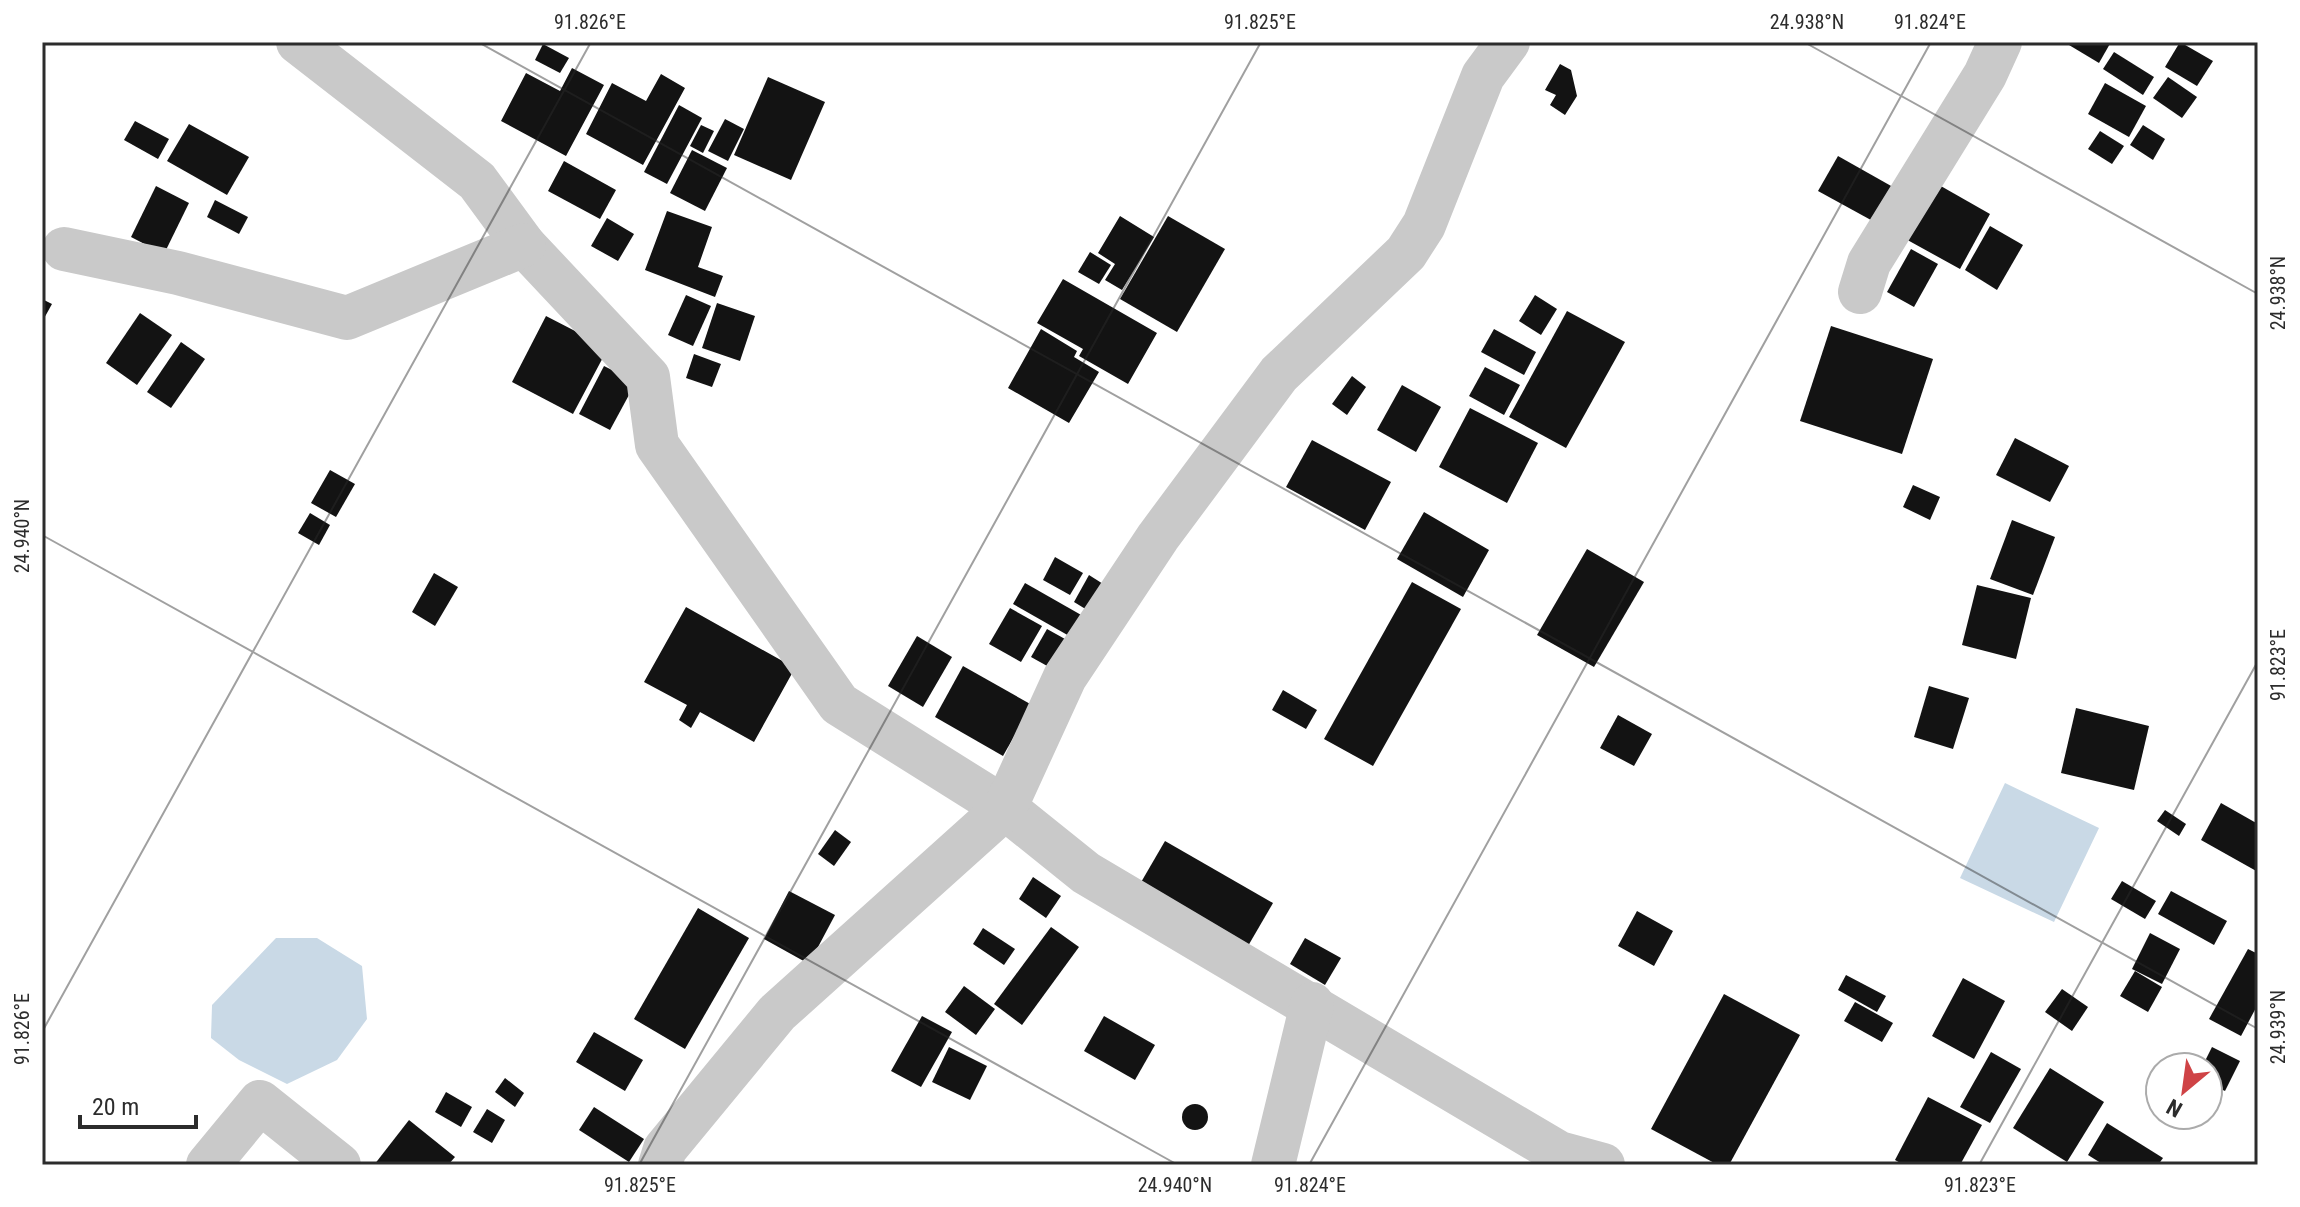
<svg xmlns="http://www.w3.org/2000/svg" width="2300" height="1207" font-family="'Roboto Condensed',sans-serif">
<style>
.water{fill:#c9d9e6}
.building{fill:#131313}
.lines{fill:none;stroke-linecap:round;stroke-linejoin:round}
.street{stroke:#c9c9c9;stroke-width:44}
.ticks{fill:none;stroke:#2c2c2c;stroke-width:2;stroke-opacity:0.45}
.neatline{fill:none;stroke:#2c2c2c;stroke-width:3}
.ticks-label{font-size:20px;text-anchor:middle;fill:#2c2c2c}
</style>
<rect width="100%" height="100%" fill="#fff"/>
<g class="water">
<polygon points="2005,783 2099,828 2054,922 1960,878"/>
<polygon points="276,938 317,938 362,966 367,1019 337,1060 287,1084 239,1060 211,1038 212,1005"/>
</g>
<g class="building">
<polygon points="2064,42 2111,42 2099,63"/>
<polygon points="2180,42 2213,61 2197,86 2165,67"/>
<polygon points="543,44 569,58 560,73 535,60"/>
<polygon points="2114,52 2154,77 2143,95 2103,69"/>
<polygon points="1560,64 1571,70 1577,96 1565,115 1550,105 1556,95 1545,90"/>
<polygon points="572,68 604,85 566,156 501,121 526,73 560,91"/>
<polygon points="661,74 685,88 643,165 586,134 612,83 646,101"/>
<polygon points="768,77 825,102 791,180 734,155"/>
<polygon points="2168,77 2197,97 2182,118 2153,98"/>
<polygon points="2105,83 2146,106 2129,137 2088,114"/>
<polygon points="679,105 702,118 667,184 644,172"/>
<polygon points="725,119 744,129 728,161 708,151"/>
<polygon points="135,121 169,139 158,159 124,140"/>
<polygon points="189,124 249,157 227,195 167,161"/>
<polygon points="701,125 714,131 703,153 690,146"/>
<polygon points="2143,125 2165,139 2153,160 2130,145"/>
<polygon points="2100,131 2124,146 2112,164 2088,149"/>
<polygon points="692,150 727,168 705,211 670,193"/>
<polygon points="1838,156 1900,191 1880,225 1818,191"/>
<polygon points="564,161 616,190 600,219 548,191"/>
<polygon points="1932,181 1990,214 1960,269 1902,237"/>
<polygon points="156,186 189,203 164,254 131,237"/>
<polygon points="215,200 248,217 239,234 207,217"/>
<polygon points="667,211 712,227 698,267 723,276 715,297 645,270"/>
<polygon points="1120,216 1154,237 1122,290 1105,280 1115,264 1098,253"/>
<polygon points="1168,216 1225,249 1177,332 1120,299"/>
<polygon points="607,218 634,234 618,261 591,246"/>
<polygon points="1990,226 2023,245 1997,290 1965,270"/>
<polygon points="1911,249 1938,264 1914,307 1887,292"/>
<polygon points="1090,252 1111,265 1099,284 1078,272"/>
<polygon points="1063,279 1157,333 1128,384 1079,356 1083,349 1037,323"/>
<polygon points="686,295 711,306 693,346 668,335"/>
<polygon points="1535,295 1557,309 1541,335 1519,321"/>
<polygon points="42,299 52,304 42,322"/>
<polygon points="717,303 755,316 740,361 702,348"/>
<polygon points="1567,311 1625,342 1566,448 1509,417"/>
<polygon points="140,313 172,335 137,385 106,363"/>
<polygon points="546,316 608,348 573,414 512,382"/>
<polygon points="1831,326 1933,359 1902,454 1800,421"/>
<polygon points="1041,329 1077,351 1074,357 1099,372 1069,423 1008,388"/>
<polygon points="1494,329 1536,352 1524,375 1481,352"/>
<polygon points="181,342 205,359 171,408 147,392"/>
<polygon points="694,354 721,364 712,387 686,378"/>
<polygon points="604,366 636,382 610,430 579,414"/>
<polygon points="1485,367 1520,385 1504,415 1469,396"/>
<polygon points="1352,376 1366,387 1347,415 1332,404"/>
<polygon points="1402,385 1441,407 1416,452 1377,430"/>
<polygon points="1470,408 1538,443 1507,503 1439,467"/>
<polygon points="2015,438 2069,466 2050,502 1996,475"/>
<polygon points="1312,440 1391,482 1365,530 1286,487"/>
<polygon points="330,470 355,484 336,517 311,503"/>
<polygon points="1913,485 1940,497 1930,520 1903,507"/>
<polygon points="1424,512 1489,550 1463,597 1397,559"/>
<polygon points="310,513 330,525 319,545 298,533"/>
<polygon points="2012,520 2055,537 2033,595 1990,579"/>
<polygon points="1587,549 1644,582 1594,667 1537,635"/>
<polygon points="1055,557 1083,573 1070,595 1043,580"/>
<polygon points="434,573 458,587 435,626 412,612"/>
<polygon points="1089,575 1111,589 1097,616 1074,602"/>
<polygon points="1412,582 1461,609 1373,766 1324,739"/>
<polygon points="1025,583 1090,620 1078,641 1013,604"/>
<polygon points="1977,585 2031,598 2016,659 1962,645"/>
<polygon points="686,607 795,668 754,742 700,712 691,728 679,720 687,705 644,682"/>
<polygon points="1010,608 1042,626 1021,662 989,644"/>
<polygon points="1047,629 1074,644 1058,672 1031,657"/>
<polygon points="917,636 952,657 923,707 888,686"/>
<polygon points="963,666 1032,705 1003,756 935,717"/>
<polygon points="1929,686 1969,698 1953,749 1914,737"/>
<polygon points="1283,690 1317,710 1306,729 1272,710"/>
<polygon points="2076,708 2149,726 2134,790 2061,773"/>
<polygon points="1618,715 1652,734 1634,766 1600,748"/>
<polygon points="2221,803 2258,824 2258,872 2201,840"/>
<polygon points="2165,810 2186,824 2179,836 2157,821"/>
<polygon points="835,830 851,842 834,866 818,854"/>
<polygon points="1165,841 1273,903 1248,946 1140,884"/>
<polygon points="1033,877 1061,896 1046,918 1019,899"/>
<polygon points="2122,881 2156,901 2145,919 2111,899"/>
<polygon points="789,891 835,915 809,964 764,939"/>
<polygon points="2171,891 2227,921 2214,945 2158,914"/>
<polygon points="698,908 749,938 685,1049 634,1019"/>
<polygon points="1637,911 1673,931 1654,966 1618,946"/>
<polygon points="1051,927 1079,947 1022,1025 994,1004"/>
<polygon points="983,928 1015,949 1004,965 973,944"/>
<polygon points="2150,933 2180,949 2162,984 2132,969"/>
<polygon points="1305,938 1341,958 1325,985 1290,964"/>
<polygon points="2248,949 2258,954 2258,1004 2241,1036 2209,1019"/>
<polygon points="2135,971 2162,987 2148,1012 2120,996"/>
<polygon points="1846,975 1886,996 1877,1012 1838,990"/>
<polygon points="1963,978 2005,1001 1974,1059 1932,1036"/>
<polygon points="964,986 995,1009 976,1035 945,1012"/>
<polygon points="2062,989 2088,1007 2072,1031 2045,1012"/>
<polygon points="1724,994 1800,1035 1729,1165 1718,1165 1651,1129"/>
<polygon points="1855,1002 1893,1023 1882,1042 1844,1021"/>
<polygon points="922,1016 952,1032 921,1087 891,1071"/>
<polygon points="1104,1016 1155,1045 1135,1080 1084,1051"/>
<polygon points="594,1032 643,1060 625,1091 576,1062"/>
<polygon points="949,1047 987,1066 970,1100 932,1082"/>
<polygon points="2212,1047 2240,1061 2225,1091 2208,1083 2208,1067 2202,1067"/>
<polygon points="1991,1052 2021,1069 1990,1123 1960,1107"/>
<polygon points="2050,1068 2104,1102 2067,1162 2013,1128"/>
<polygon points="505,1078 524,1093 515,1107 495,1092"/>
<polygon points="446,1092 472,1107 461,1127 435,1112"/>
<polygon points="1928,1097 1982,1125 1960,1165 1904,1165 1895,1160"/>
<circle cx="1195" cy="1117" r="13"/>
<polygon points="594,1107 644,1139 629,1162 579,1130"/>
<polygon points="487,1109 505,1120 492,1143 473,1132"/>
<polygon points="409,1120 455,1157 448,1165 374,1165"/>
<polygon points="2107,1123 2163,1158 2158,1165 2104,1165 2088,1155"/>
</g>
<g class="lines">
<g class="street">
<polyline points="298,42 477,181 524,245 648,377 657,445 839,704 1005,808 1086,873 1559,1153 1603,1165"/>
<polyline points="64,249 178,273 347,318 524,245"/>
<polyline points="1860,292 1869,263 1985,75 2000,42"/>
<polyline points="208,1165 260,1102 339,1165"/>
<polyline points="660,1165 665,1149 777,1013 1005,808 1065,677 1158,537 1279,374 1406,253 1424,225 1483,76 1508,42"/>
<polyline points="1273,1165 1312,1004"/>
</g>
</g>
<path class="ticks" d="M478 42 2258 1029M1804 42 2258 294M42 535 1178 1165M42 1032 591 42M639 1165 1261 42M1309 1165 1931 42M1979 1165 2258 661"/>
<rect width="2300" height="1207" fill="none" stroke="#ffffff" stroke-width="88"/>
<g transform="translate(2184 1091) rotate(209)"><circle r="38" fill="#ffffff" stroke="#ababab" stroke-width="2"/>
<path d="M0-6L14 30L0 20L-14 30Z" fill="#cf4346"/>
<text y="-12" font-size="22" font-weight="bold" text-anchor="middle" fill="#2c2c2c">N</text>
</g>
<path d="M80 1115v12h116v-12" fill="none" stroke="#2c2c2c" stroke-width="4"/>
<text x="92" y="1115" font-size="24" fill="#2c2c2c" stroke="#ffffff" stroke-width="6" paint-order="stroke">20 m</text>
<rect x="44" y="44" width="2212" height="1119" class="neatline"/>
<g class="ticks-label">
<text x="590" y="29">91.826°E</text>
<text x="1260" y="29">91.825°E</text>
<text x="1807" y="29">24.938°N</text>
<text x="1930" y="29">91.824°E</text>
<text transform="translate(2278 293) rotate(-90)" y="7">24.938°N</text>
<text transform="translate(22 536) rotate(-90)" y="7">24.940°N</text>
<text transform="translate(2278 665) rotate(-90)" y="7">91.823°E</text>
<text transform="translate(2278 1027) rotate(-90)" y="7">24.939°N</text>
<text transform="translate(22 1029) rotate(-90)" y="7">91.826°E</text>
<text x="640" y="1192">91.825°E</text>
<text x="1175" y="1192">24.940°N</text>
<text x="1310" y="1192">91.824°E</text>
<text x="1980" y="1192">91.823°E</text>
</g>
</svg>
